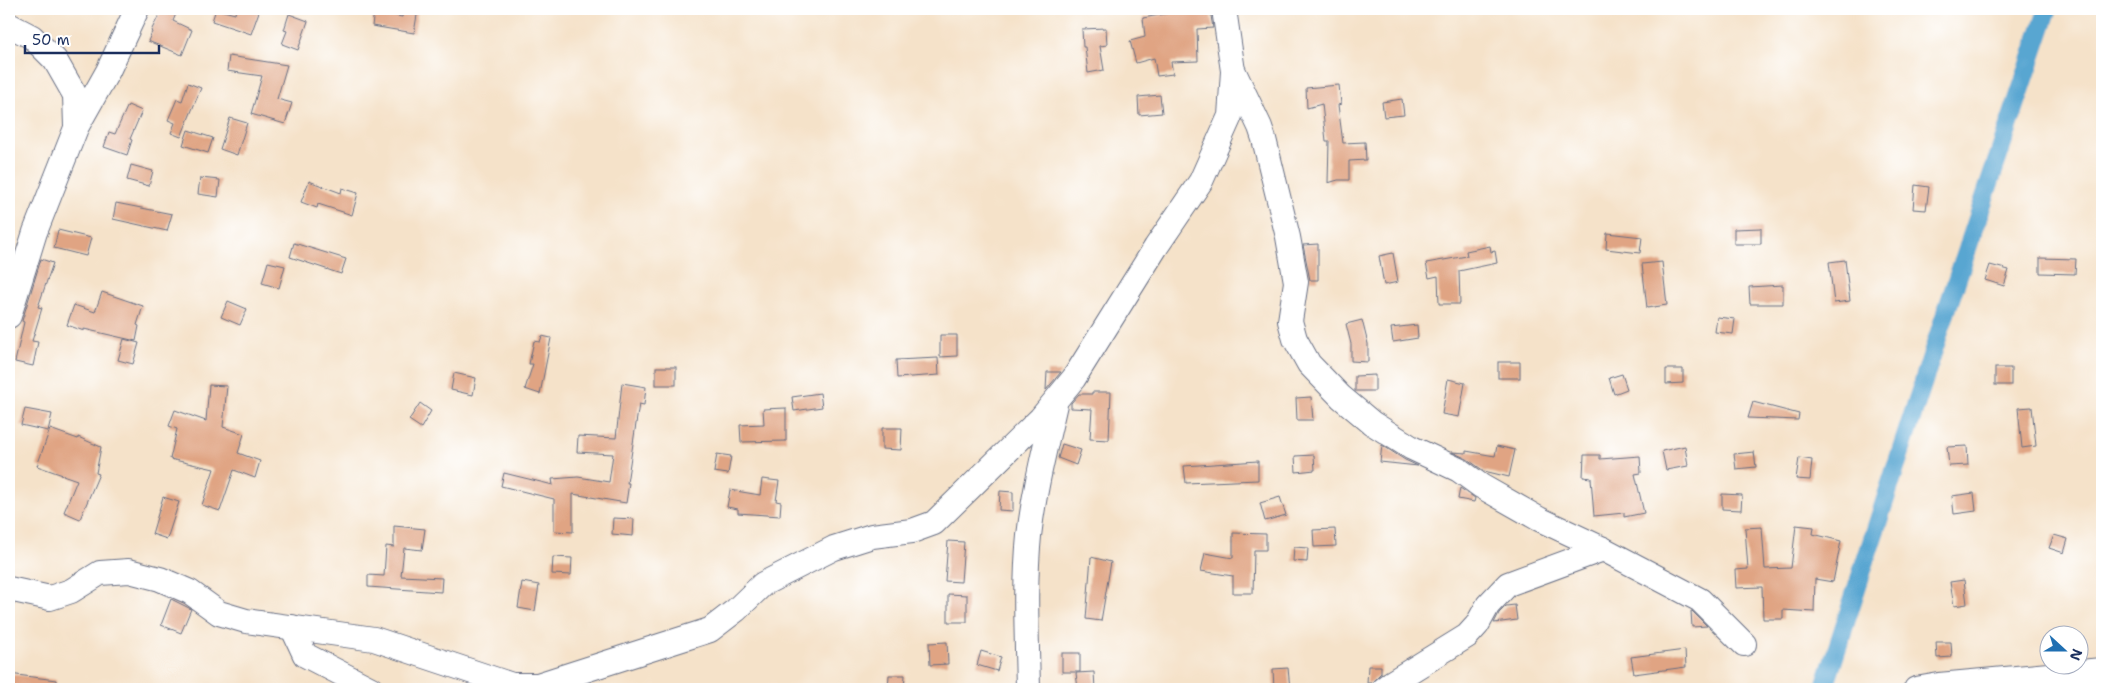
<svg xmlns="http://www.w3.org/2000/svg" width="2111" height="698" font-family="'Shantell Sans',sans-serif">
<style>
.lines{fill:none;stroke-linecap:round;stroke-linejoin:round}
.canal{stroke:#58a6d1;stroke-width:19}
.building{fill:#e0a483}
.minor-casing{stroke:#676e83;stroke-width:26}
.minor{stroke:#fff;stroke-width:24}
</style>
<rect width="100%" height="100%" fill="#fff"/>
<filter id="ink" filterUnits="userSpaceOnUse"><feTurbulence type="fractalNoise" baseFrequency=".02" numOctaves="2"/><feDisplacementMap in="SourceGraphic" scale="10" xChannelSelector="R" yChannelSelector="G"/><feConvolveMatrix kernelMatrix="1 2 1 2 8 2 1 2 1" color-interpolation-filters="sRGB"/></filter>
<filter id="wash" filterUnits="userSpaceOnUse"><feTurbulence type="fractalNoise" baseFrequency=".0096" numOctaves="4" result="noise"/><feDisplacementMap in="SourceGraphic" scale="20" xChannelSelector="R" yChannelSelector="G"/><feGaussianBlur stdDeviation="1.12" result="paint"/><feColorMatrix in="noise" values="0 0 0 0 0 0 0 0 0 0 0 0 0 0 0 0 0 1.4 0 .05"/><feComposite in="paint" operator="in"/></filter>
<g filter="url(#wash)">
<rect width="100%" height="100%" fill="#f5e2c9"/>
<g class="lines">
<polyline class="canal" points="1824,689 1941,327 2048,9"/>
</g>
<g id="blocks">
<g class="building">
<polygon points="162,9 178,9 173,21 192,30 182,55 148,41 152,32 151,31"/>
<polygon points="216,9 235,14 236,9 260,9 251,34 212,21"/>
<polygon points="404,9 418,9 414,33 372,26 374,11 402,17"/>
<polygon points="1210,10 1213,28 1197,29 1198,61 1171,62 1173,74 1157,76 1154,58 1136,63 1130,41 1145,37 1143,18 1170,13"/>
<polygon points="289,14 308,21 298,50 282,44 287,31 284,30"/>
<polygon points="1106,28 1107,45 1100,46 1104,70 1088,73 1085,47 1083,47 1082,29"/>
<polygon points="229,56 287,65 277,99 292,103 285,124 251,114 262,76 227,71"/>
<polygon points="188,83 201,88 181,137 171,133 175,123 168,120 177,99 182,101"/>
<polygon points="1339,85 1341,104 1338,105 1343,143 1365,142 1366,160 1349,161 1349,180 1338,180 1328,183 1329,141 1326,141 1322,104 1307,108 1306,88"/>
<polygon points="1160,95 1162,113 1139,115 1138,97"/>
<polygon points="1402,99 1404,115 1384,117 1382,102"/>
<polygon points="128,105 142,111 130,139 132,140 127,155 104,147 109,132 115,134"/>
<polygon points="230,118 247,123 237,155 220,149"/>
<polygon points="188,130 213,138 208,153 183,145"/>
<polygon points="131,165 153,171 149,186 127,180"/>
<polygon points="200,178 220,180 218,197 198,194"/>
<polygon points="309,181 341,193 342,188 358,193 352,215 318,204 317,208 301,202"/>
<polygon points="1915,185 1929,187 1926,210 1913,209"/>
<polygon points="116,203 172,214 167,231 113,219"/>
<polygon points="1761,228 1761,244 1734,244 1734,229"/>
<polygon points="58,230 91,238 86,256 54,248"/>
<polygon points="1607,233 1642,237 1640,253 1606,249"/>
<polygon points="294,243 346,259 341,274 290,257"/>
<polygon points="1318,244 1318,280 1310,280 1303,245"/>
<polygon points="1490,246 1491,252 1495,251 1497,263 1459,271 1460,304 1439,304 1438,276 1429,278 1426,263 1467,256 1466,251"/>
<polygon points="1393,253 1398,282 1384,285 1379,256"/>
<polygon points="2040,258 2076,259 2075,274 2040,273"/>
<polygon points="41,259 53,263 38,307 42,308 32,341 38,342 33,366 15,362 24,322 22,321"/>
<polygon points="1845,260 1850,301 1834,303 1829,262"/>
<polygon points="268,262 285,266 279,288 262,283"/>
<polygon points="1662,262 1667,305 1647,308 1642,264"/>
<polygon points="1990,265 2009,270 2004,286 1985,280"/>
<polygon points="1783,285 1783,304 1750,304 1749,287"/>
<polygon points="102,292 143,306 137,325 139,326 136,341 84,329 84,331 67,325 74,305 95,312"/>
<polygon points="228,301 247,309 240,325 221,317"/>
<polygon points="1717,317 1735,319 1733,334 1715,332"/>
<polygon points="1362,320 1368,344 1368,362 1351,361 1351,344 1346,324"/>
<polygon points="1417,325 1418,338 1393,342 1391,328"/>
<polygon points="940,335 957,335 957,356 940,357"/>
<polygon points="542,336 551,338 540,394 525,389 533,364 529,364 534,341 540,342"/>
<polygon points="124,339 139,343 133,364 118,360"/>
<polygon points="938,358 939,375 897,378 896,360"/>
<rect x="1498" y="362" width="22" height="16"/>
<rect x="656" y="367" width="20" height="18"/>
<rect x="1995" y="368" width="16" height="17"/>
<polygon points="1666,369 1683,369 1683,383 1666,384"/>
<polygon points="1047,372 1061,372 1046,390"/>
<polygon points="454,373 476,378 473,395 451,390"/>
<polygon points="1622,374 1627,389 1614,394 1609,378"/>
<polygon points="1375,375 1375,391 1355,391 1355,376"/>
<polygon points="1448,379 1465,383 1459,417 1442,414"/>
<polygon points="622,383 646,387 644,405 639,404 627,483 629,483 626,503 573,494 573,532 554,531 554,499 501,486 504,473 553,485 552,479 578,477 609,482 613,454 577,452 578,436 616,438"/>
<polygon points="209,385 227,386 223,427 244,434 238,453 260,461 255,478 234,470 220,511 202,505 214,469 170,459 177,429 169,426 175,410 206,421"/>
<polygon points="1092,392 1111,392 1109,440 1090,439 1092,409 1071,408 1071,403 1079,394 1092,394"/>
<polygon points="820,393 822,407 794,411 792,397"/>
<polygon points="1311,397 1313,420 1297,420 1296,398"/>
<polygon points="1753,402 1799,414 1798,420 1748,418"/>
<polygon points="420,403 431,411 421,428 409,420"/>
<polygon points="2032,407 2036,446 2022,448 2018,408"/>
<polygon points="786,408 786,441 741,442 740,425 764,424 763,409"/>
<polygon points="25,409 52,414 48,431 21,425"/>
<polygon points="882,428 902,428 901,450 882,449"/>
<polygon points="50,429 78,439 78,437 101,447 96,473 99,474 80,519 64,512 77,480 37,466"/>
<polygon points="1062,444 1081,450 1076,465 1058,458"/>
<polygon points="1382,445 1405,460 1418,466 1380,462"/>
<polygon points="1497,446 1515,450 1509,477 1484,471 1467,459 1452,452 1466,453 1466,451 1495,456"/>
<polygon points="1685,446 1688,466 1666,470 1662,451"/>
<polygon points="1967,446 1968,465 1949,466 1947,447"/>
<polygon points="1754,452 1756,467 1736,469 1734,454"/>
<polygon points="717,454 731,456 728,474 714,472"/>
<polygon points="1314,455 1315,470 1296,472 1295,456"/>
<polygon points="1584,455 1600,455 1600,459 1640,456 1641,473 1635,474 1644,513 1624,517 1624,513 1594,516 1591,478 1583,477"/>
<polygon points="1799,458 1812,460 1810,480 1796,479"/>
<polygon points="1258,461 1258,480 1186,483 1184,466"/>
<polygon points="762,479 779,481 776,501 781,502 780,516 738,513 738,509 727,507 730,490 760,495"/>
<polygon points="1460,488 1475,498 1474,502 1458,499"/>
<polygon points="1000,491 1013,492 1013,511 999,510"/>
<polygon points="1974,493 1976,511 1954,514 1952,496"/>
<polygon points="1722,494 1742,495 1741,510 1722,509"/>
<polygon points="163,497 179,502 167,539 152,534"/>
<polygon points="1280,497 1286,515 1265,521 1260,503"/>
<polygon points="613,518 634,519 633,536 612,534"/>
<polygon points="1796,525 1814,527 1813,534 1841,541 1833,582 1815,579 1814,612 1783,610 1783,619 1763,619 1762,587 1736,588 1735,570 1748,569 1745,528 1762,527 1765,569 1791,568"/>
<polygon points="394,526 425,529 422,550 404,548 401,576 442,578 441,592 368,587 368,575 384,576 386,546 394,547"/>
<polygon points="1335,529 1336,546 1314,547 1313,530"/>
<polygon points="1233,533 1266,534 1266,550 1254,550 1253,593 1233,593 1233,576 1201,571 1205,553 1233,558"/>
<polygon points="2054,535 2068,539 2064,553 2049,548"/>
<polygon points="948,541 964,542 961,582 945,581"/>
<polygon points="1294,547 1308,548 1307,562 1293,561"/>
<polygon points="553,557 572,558 571,575 552,574"/>
<polygon points="1091,557 1111,562 1101,621 1086,619"/>
<polygon points="1964,580 1967,604 1954,606 1950,582"/>
<polygon points="522,582 539,585 535,611 518,608"/>
<polygon points="948,594 967,595 967,622 948,622"/>
<polygon points="171,599 191,609 181,633 161,625"/>
<polygon points="1515,605 1517,620 1494,623 1499,613 1506,606"/>
<polygon points="1691,611 1692,611 1707,626 1692,627"/>
<polygon points="947,642 948,664 930,665 929,643"/>
<polygon points="1936,642 1951,642 1952,657 1937,658"/>
<polygon points="1685,650 1686,667 1634,674 1631,657"/>
<polygon points="981,651 1001,657 997,671 977,665"/>
<rect x="1062" y="653" width="18" height="19"/>
<polygon points="1368,666 1381,666 1381,673 1371,683 1367,683"/>
<polygon points="1288,668 1290,689 1274,689 1273,669"/>
<polygon points="1094,672 1095,689 1078,689 1076,673"/>
<polygon points="9,674 56,680 56,689 9,689"/>
<polygon points="889,675 905,675 904,689 888,689"/>
</g>
</g>
</g>
<g filter="url(#ink)">
<use href="#blocks" fill-opacity="0" stroke="#676e83" stroke-width="1"/>
<g class="lines">
<defs>
<g id="minor">
<polyline points="9,25 32,37 55,60 75,95 76,126"/>
<polyline points="1234,72 1260,127 1264,139 1288,237 1296,282 1290,321 1295,339 1309,364 1341,397 1372,423 1412,448 1459,470 1481,486 1539,519 1603,549 1700,600 1744,644"/>
<polyline points="9,316 35,232 76,128 108,71 137,9"/>
<polyline points="9,589 50,598 71,591 100,573 129,571 160,579 190,592 219,613 246,621 374,639 512,685 538,685 710,630 736,610 763,584 834,548 872,536 912,531 934,523 1041,418 1074,378 1156,247 1201,181 1230,116 1233,71 1224,9"/>
<polyline points="292,627 305,655 371,689"/>
<path d="M1028 689C1027 638 1024 586 1029 536 1034 491 1045 448 1055 404"/>
<polyline points="1383,689 1391,683 1467,636 1477,625 1488,605 1508,584 1603,549"/>
<polyline points="1916,689 1939,685 2102,670"/>
</g>
</defs>
<use href="#minor" class="minor-casing"/>
<use href="#minor" class="minor"/>
</g>
</g>
<rect width="2111" height="698" fill="none" stroke="#fff" stroke-width="30"/>
<g transform="translate(2064 650) rotate(111)"><circle r="24" fill="#ffffff" stroke="#a4acbf"/>
<path d="M0-4L9 19L0 12L-9 19Z" fill="#1f6fb2"/>
<text y="-8" font-size="14" font-weight="bold" text-anchor="middle" fill="#1b2f5e">N</text>
</g>
<path d="M25 45v8h134v-8" fill="none" stroke="#1b2f5e" stroke-width="2.5"/>
<text x="32" y="45" font-size="15" fill="#1b2f5e" stroke="#ffffff" stroke-width="4" paint-order="stroke">50 m</text>
</svg>
